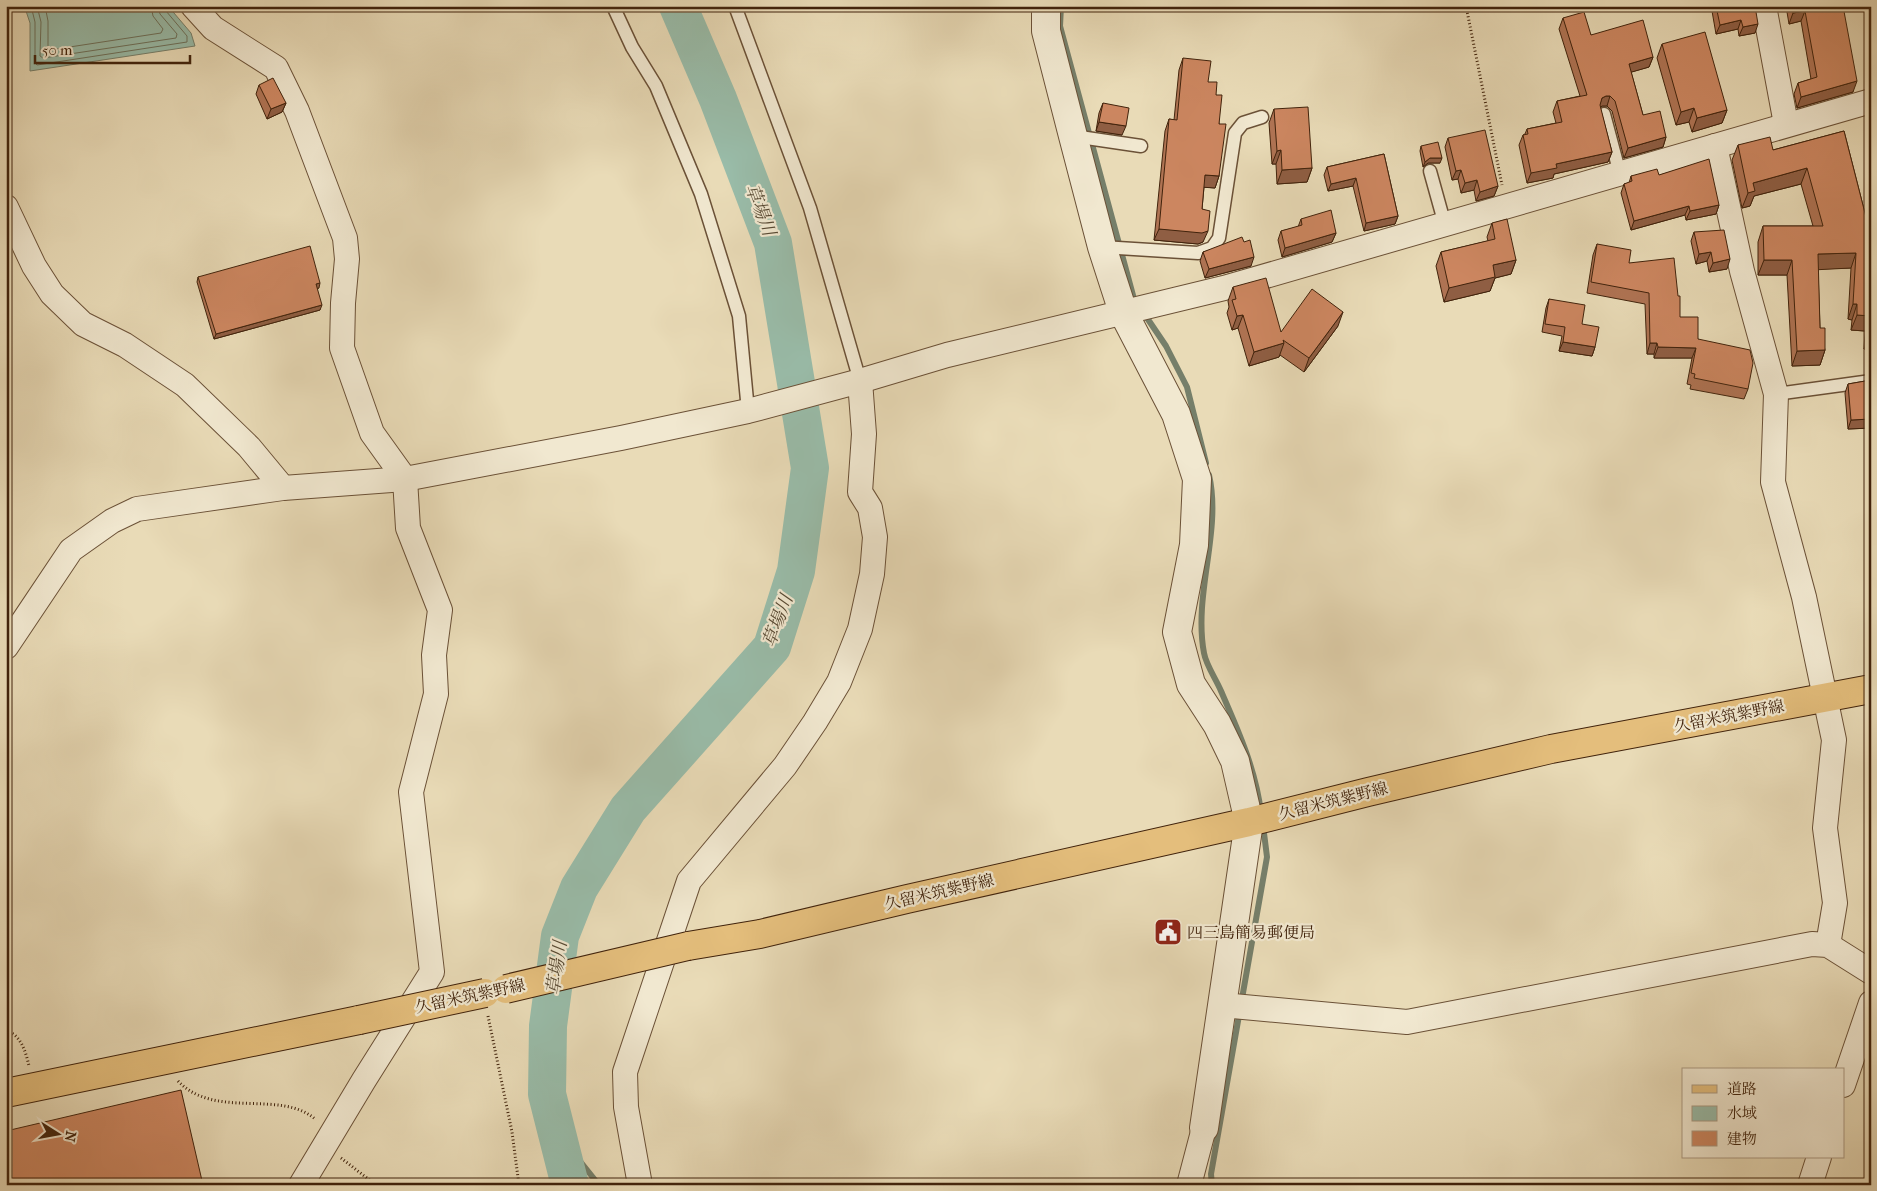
<svg xmlns="http://www.w3.org/2000/svg" width="1877" height="1191" font-family="'IM FELL French Canon','Noto Serif JP',serif">
<style>
.water{fill:#99bca9;stroke:#767f6a}
.lines{fill:none;stroke-linecap:round;stroke-linejoin:round}
.shore{stroke:#6d705a;stroke-width:1}
.stream{stroke:#767f6a;stroke-width:6}
.river{stroke:#99bca9;stroke-width:38}
.service-casing{stroke:#6b5137;stroke-width:15}
.minor-casing{stroke:#6b5137;stroke-width:26}
.tertiary-casing{stroke:#6b5137;stroke-width:30}
.primary-casing{stroke:#41230c;stroke-width:30}
.path{stroke:#41230c;stroke-width:3;stroke-dasharray:1 2.5;stroke-linecap:butt}
.service{stroke:#f1e8d0;stroke-width:12}
.minor{stroke:#f1e8d0;stroke-width:24}
.tertiary{stroke:#f1e8d0;stroke-width:28}
.primary{stroke:#e4be7c;stroke-width:28}
.primary-bridge-casing{stroke:#41230c;stroke-width:30;stroke-linecap:butt}
.primary-bridge{stroke:#e4be7c;stroke-width:28}
.wall{fill:#af7353;stroke:#41230c}
.shaded-wall{fill:#8f5e43;stroke:#41230c}
.building{fill:#cc8660;stroke:#41230c}
.labels{text-anchor:middle;dominant-baseline:central;stroke-width:4.5;stroke-linejoin:round;paint-order:stroke}
.street-label{font-size:16px;fill:#41230c;stroke:#f1e8d0}
.poi-label{font-size:16px;fill:#41230c;stroke:#f1e8d0;text-anchor:start}
.water-label{font-size:18px;font-style:italic;fill:#574933;stroke:#f1e8d0}
</style>
<rect width="100%" height="100%" fill="#e9dbb7"/>
<filter id="stains"><feTurbulence type="fractalNoise" baseFrequency=".004" numOctaves="4"/><feColorMatrix values="0 0 0 0 .2 0 0 0 0 .09 0 0 0 0 .02 0 0 0 .5 -.17"/></filter>
<radialGradient id="worn" r=".72"><stop offset=".6" stop-color="#630" stop-opacity="0"/><stop offset="1" stop-color="#630" stop-opacity=".3"/></radialGradient>
<polygon class="water" points="26,6 168,6 191,33 195,46 30,71 30,23 26,11"/>
<g class="lines">
<g class="shore">
<polyline points="31,6 35,22 35,63 37,65 187,42 187,36 166,11 165,6"/>
<polyline points="37,6 41,22 40,56 43,58 176,38 177,34 160,14 158,6"/>
<polyline points="45,6 48,21 48,47 50,50 161,33 163,29 153,16 151,6"/>
</g>
<g class="stream">
<polyline points="1061,6 1060,26 1134,299 1137,304"/>
<polyline points="1143,312 1166,346 1187,387 1206,463"/>
<path d="M1209 475C1222 531 1193 594 1204 653 1206 665 1216 679 1221 691 1238 730 1256 770 1261 813"/>
<polyline points="559,1135 599,1185"/>
<polyline points="1212,1185 1211,1174 1267,857 1263,825"/>
</g>
<polyline class="river" points="570,1185 547,1094 548,1026 560,936 579,888 628,809 772,647 796,571 810,468 773,243 718,99 678,6"/>
<defs>
<g id="service">
<polyline points="613,6 632,47 656,86 701,194 739,316 748,411"/>
<polyline points="735,6 810,208 860,381"/>
<polyline points="1604,114 1620,174"/>
<polyline points="1073,136 1141,146"/>
<polyline points="1430,171 1445,225"/>
<polyline points="1102,247 1198,253 1212,248 1219,238 1235,133 1243,123 1262,117"/>
<polyline points="1776,394 1871,381"/>
</g>
<g id="minor">
<polyline points="193,6 213,28 276,68 297,111 345,238 347,259 343,303 342,348 372,433 405,479 408,528 440,610 434,655 436,694 411,792 432,972 364,1080 301,1185"/>
<polyline points="1764,6 1786,124"/>
<polyline points="1715,146 1742,271 1776,394 1773,482 1804,597 1834,740 1825,828 1835,903 1828,945"/>
<polyline points="6,207 34,266 52,294 83,324 125,345 185,385 249,447 283,488"/>
<polyline points="6,647 71,550 112,521 137,509 283,488 405,479 621,438 748,411 860,381 947,355 1224,288 1871,101"/>
<polyline points="1222,1005 1407,1022 1812,944 1828,945 1871,972"/>
<polyline points="1843,1085 1871,1003"/>
<polyline points="640,1185 626,1107 625,1072 689,881 785,766 815,722 839,682 860,629 872,574 875,537 870,508 860,492 864,434 860,381"/>
<polyline points="1189,1185 1204,1128"/>
<polyline points="1810,1185 1819,1157"/>
</g>
<polyline id="tertiary" points="1046,6 1046,31 1073,136 1102,247 1123,312 1176,414 1197,479 1194,545 1177,632 1191,684 1217,724 1235,761 1249,822 1204,1128"/>
<g id="primary">
<polyline points="688,946 760,934 907,899 1249,822 1368,792 1551,749 1871,689"/>
<polyline points="6,1093 359,1020"/>
</g>
</defs>
<use href="#service" class="service-casing"/>
<use href="#minor" class="minor-casing"/>
<use href="#tertiary" class="tertiary-casing"/>
<use href="#primary" class="primary-casing"/>
<g class="path">
<polyline points="1466,6 1502,185"/>
<polyline points="488,1016 512,1132 519,1185"/>
<path d="M6 1031C21 1034 26 1053 29 1066"/>
<path d="M178 1081C215 1120 280 1089 315 1119"/>
<polyline points="341,1158 376,1185"/>
</g>
<use href="#service" class="service"/>
<use href="#minor" class="minor"/>
<use href="#tertiary" class="tertiary"/>
<use href="#primary" class="primary"/>
<defs>
<g id="primary-bridge">
<polyline points="506,989 688,946"/>
<polyline points="359,1020 485,993"/>
</g>
</defs>
<use href="#primary-bridge" class="primary-bridge-casing"/>
<use href="#primary-bridge" class="primary-bridge"/>
</g>
<g class="wall">
<polygon points="1713,6 1755,6 1755,33 1739,36 1738,29 1716,34 1712,11"/>
<polygon points="1786,6 1843,6 1853,92 1797,108 1794,94 1798,83 1811,79 1801,21 1789,24"/>
<polygon points="1563,18 1591,35 1653,57 1649,67 1631,72 1643,115 1666,137 1663,147 1624,158 1612,111 1607,106 1602,106 1600,107 1612,152 1608,162 1554,174 1553,178 1527,183 1519,145 1523,135 1525,134 1527,129 1556,123 1553,112 1557,101 1580,96 1559,29"/>
<polygon points="1662,44 1727,110 1722,123 1692,132 1689,122 1676,125 1657,58"/>
<polygon points="1183,58 1208,82 1216,95 1219,124 1219,176 1215,188 1204,187 1202,209 1203,242 1198,244 1154,240 1165,131 1169,119 1174,120 1179,70"/>
<polygon points="259,85 286,103 282,112 267,119 256,94"/>
<polygon points="1103,103 1122,135 1096,131 1099,113"/>
<polygon points="1274,109 1312,168 1307,182 1277,184 1276,164 1272,164 1269,123"/>
<polygon points="1844,131 1868,225 1871,224 1871,349 1864,349 1865,331 1851,330 1852,320 1848,319 1851,268 1818,269 1820,328 1825,350 1820,365 1792,366 1787,275 1758,275 1758,242 1763,226 1813,226 1801,184 1754,196 1750,206 1742,208 1732,160 1738,145 1773,150"/>
<polygon points="1448,138 1498,186 1494,196 1476,201 1474,190 1461,193 1458,179 1452,180 1445,147"/>
<polygon points="1421,146 1440,163 1428,163 1423,167 1420,151"/>
<polygon points="1384,154 1398,216 1395,224 1364,231 1353,186 1328,191 1324,175 1327,167"/>
<polygon points="1631,176 1719,205 1716,214 1686,220 1685,215 1631,230 1621,193 1624,184 1629,183"/>
<polygon points="1301,219 1336,233 1332,242 1282,257 1278,240 1281,231 1298,227"/>
<polygon points="1492,223 1516,260 1511,274 1495,278 1490,291 1444,302 1436,266 1441,252 1488,241 1487,237"/>
<polygon points="1694,232 1727,269 1709,272 1707,261 1696,264 1691,241"/>
<polygon points="1244,242 1251,266 1205,278 1200,261 1203,252"/>
<polygon points="1597,244 1629,263 1680,317 1698,339 1748,389 1744,399 1690,389 1691,385 1687,384 1692,358 1654,358 1654,354 1647,354 1645,304 1587,293 1593,255"/>
<polygon points="198,277 319,288 317,288 320,310 214,339 197,282"/>
<polygon points="1233,287 1281,332 1338,326 1304,372 1280,355 1279,357 1249,366 1238,328 1232,330 1227,313 1229,307 1228,301"/>
<polygon points="1549,299 1582,324 1595,347 1592,356 1559,351 1562,336 1542,332 1546,308"/>
<polygon points="1871,380 1871,428 1848,429 1845,393 1848,384"/>
</g>
<g class="shaded-wall">
<polygon points="1805,11 1801,21 1789,24 1793,13"/>
<polygon points="1741,20 1738,29 1716,34 1720,25"/>
<polygon points="1758,24 1755,33 1739,36 1743,27"/>
<polygon points="1653,57 1649,67 1625,74 1629,64"/>
<polygon points="1857,81 1853,92 1797,108 1801,97"/>
<polygon points="1606,96 1610,96 1607,106 1602,106 1598,109 1602,98"/>
<polygon points="286,103 282,112 267,119 271,109"/>
<polygon points="1694,108 1689,122 1676,125 1681,112"/>
<polygon points="1727,110 1722,123 1692,132 1697,118"/>
<polygon points="1099,122 1126,126 1122,135 1096,131"/>
<polygon points="1666,137 1663,147 1624,158 1628,148"/>
<polygon points="1281,150 1276,164 1272,164 1277,151"/>
<polygon points="1612,152 1608,162 1554,174 1553,178 1527,183 1531,173 1556,164"/>
<polygon points="1430,158 1442,158 1440,163 1428,163 1423,167 1425,162"/>
<polygon points="1312,168 1307,182 1277,184 1282,170"/>
<polygon points="1807,168 1801,184 1754,196 1750,206 1742,208 1748,193 1753,183"/>
<polygon points="1461,170 1458,179 1452,180 1456,171"/>
<polygon points="1205,175 1219,176 1215,188 1200,187"/>
<polygon points="1356,178 1353,186 1328,191 1331,184"/>
<polygon points="1477,180 1474,190 1461,193 1465,183"/>
<polygon points="1498,186 1494,196 1476,201 1480,192"/>
<polygon points="1719,205 1716,214 1686,220 1690,211"/>
<polygon points="1689,206 1685,215 1631,230 1634,221"/>
<polygon points="1398,216 1395,224 1364,231 1366,223"/>
<polygon points="1159,229 1208,231 1203,242 1198,244 1154,240"/>
<polygon points="1336,233 1332,242 1282,257 1285,248"/>
<polygon points="1711,252 1707,261 1696,264 1699,254"/>
<polygon points="1856,253 1851,268 1812,270 1818,254"/>
<polygon points="1254,257 1251,266 1205,278 1209,269"/>
<polygon points="1730,259 1727,269 1709,272 1713,263"/>
<polygon points="1516,260 1511,274 1495,278 1490,291 1444,302 1449,288 1493,265"/>
<polygon points="1764,260 1792,260 1787,275 1758,275"/>
<polygon points="320,283 319,288 315,289 316,284"/>
<polygon points="1853,304 1857,304 1852,320 1848,319"/>
<polygon points="322,305 320,310 214,339 216,334"/>
<polygon points="1343,312 1338,326 1304,372 1309,358"/>
<polygon points="1243,315 1238,328 1232,330 1237,316"/>
<polygon points="1857,315 1871,316 1865,331 1851,330"/>
<polygon points="1870,333 1871,334 1871,349 1864,349"/>
<polygon points="1563,342 1595,347 1592,356 1559,351"/>
<polygon points="1284,343 1279,357 1249,366 1254,352"/>
<polygon points="1650,343 1657,343 1654,354 1647,354"/>
<polygon points="1658,347 1696,348 1692,358 1654,358"/>
<polygon points="1825,350 1820,365 1792,366 1797,351"/>
<polygon points="1871,419 1871,428 1848,429 1851,420"/>
</g>
<g class="building">
<polygon points="1716,6 1755,6 1758,24 1743,27 1741,20 1720,25"/>
<polygon points="1792,6 1843,6 1857,81 1801,97 1798,83 1817,77 1805,11 1793,13"/>
<polygon points="1584,12 1591,35 1643,20 1653,57 1629,64 1643,115 1660,111 1666,137 1628,148 1615,101 1610,96 1606,96 1602,98 1600,105 1612,152 1556,164 1557,168 1531,173 1523,135 1528,134 1527,129 1562,122 1557,101 1587,95 1563,18"/>
<polygon points="1705,32 1727,110 1697,118 1694,108 1681,112 1662,44"/>
<polygon points="1183,58 1211,61 1208,82 1217,82 1216,95 1222,95 1219,124 1226,124 1219,176 1205,175 1202,209 1210,211 1208,231 1202,233 1159,229 1169,119 1177,120"/>
<polygon points="273,78 286,103 271,109 259,85"/>
<polygon points="1103,103 1129,108 1126,126 1099,122"/>
<polygon points="1308,107 1312,168 1282,170 1281,150 1277,151 1274,109"/>
<polygon points="1485,130 1498,186 1480,192 1477,180 1465,183 1461,170 1456,171 1448,138"/>
<polygon points="1844,131 1868,225 1871,224 1871,334 1870,333 1871,316 1857,315 1857,304 1853,304 1856,253 1818,254 1820,328 1825,328 1825,350 1797,351 1792,260 1764,260 1763,226 1823,226 1807,168 1753,183 1755,191 1748,193 1738,145 1770,137 1773,150"/>
<polygon points="1438,142 1442,158 1430,158 1425,162 1421,146"/>
<polygon points="1384,154 1398,216 1366,223 1356,178 1331,184 1327,167"/>
<polygon points="1709,159 1719,205 1690,211 1689,206 1634,221 1624,184 1632,181 1631,176 1657,169 1659,175"/>
<polygon points="1331,210 1336,233 1285,248 1281,231 1302,225 1301,219"/>
<polygon points="1507,219 1516,260 1493,265 1495,277 1449,288 1441,252 1495,239 1492,223"/>
<polygon points="1724,230 1730,259 1713,263 1711,252 1699,254 1694,232"/>
<polygon points="1242,237 1244,242 1250,240 1254,257 1209,269 1203,252"/>
<polygon points="1597,244 1631,250 1629,263 1674,258 1678,296 1680,296 1680,317 1698,317 1698,339 1750,350 1753,363 1748,389 1694,378 1695,374 1691,373 1696,348 1658,347 1657,343 1650,343 1649,293 1591,282"/>
<polygon points="310,246 320,283 316,284 322,305 216,334 198,277"/>
<polygon points="1266,278 1281,332 1312,289 1343,312 1309,358 1283,340 1284,343 1254,352 1243,315 1237,316 1232,300 1236,299 1233,287"/>
<polygon points="1549,299 1585,305 1582,324 1599,327 1595,347 1563,342 1565,327 1545,324"/>
<polygon points="1871,380 1871,419 1851,420 1848,384"/>
<polygon points="181,1090 203,1185 6,1185 6,1131"/>
</g>
<defs>
<symbol id="civic-square" viewBox="-11 -11 22 22"><rect x="-9" y="-9" width="18" height="18" rx="4" fill="#8f2418" stroke="#f1e8d0"/><path d="M-.6-6.5H3V-4.5H.6V-3L4-1V1h2V6H-6V1h2V-1L-.6-3ZM-1.2 2.5V6h2.4V2.5Z" fill="#fff"/></symbol>
</defs>
<g fill-rule="evenodd">
<use href="#civic-square" x="1152" y="916" width="32" height="32"/>
</g>
<g class="labels">
<g class="street-label">
<text transform="translate(1729 716) rotate(-11)">久留米筑紫野線</text>
<text transform="translate(1333 801) rotate(-14)">久留米筑紫野線</text>
<text transform="translate(939 892) rotate(-13)">久留米筑紫野線</text>
<text transform="translate(470 996) rotate(-12)">久留米筑紫野線</text>
</g>
<g class="poi-label">
<text x="1187" y="932">四三島簡易郵便局</text>
</g>
<g class="water-label">
<text transform="translate(760 210) rotate(69)">草場川</text>
<text transform="translate(778 621) rotate(-69)">草場川</text>
<text transform="translate(557 968) rotate(-82)">草場川</text>
</g>
</g>
<rect width="1877" height="1191" fill="none" stroke="#e9dbb7" stroke-width="25"/>
<rect x="8" y="8" width="1862" height="1176" fill="none" stroke="#41230c" stroke-width="2.5"/>
<rect x="12" y="12" width="1852" height="1166" fill="none" stroke="#41230c"/>
<rect x="1682" y="1068" width="162" height="90" fill="#f1e8d0" stroke="#ab9982"/>
<rect x="1692" y="1085" width="25" height="8" fill="#e4be7c" stroke="#ab9982"/>
<text x="1727" y="1094" font-size="15" fill="#41230c">道路</text>
<rect x="1692" y="1106" width="25" height="15" fill="#99bca9" stroke="#ab9982"/>
<text x="1727" y="1118" font-size="15" fill="#41230c">水域</text>
<rect x="1692" y="1131" width="25" height="15" fill="#cc8660" stroke="#ab9982"/>
<text x="1727" y="1144" font-size="15" fill="#41230c">建物</text>
<g transform="translate(58 1134) rotate(101)" stroke="#f1e8d0" stroke-width="4" paint-order="stroke">
<path d="M0-4L9 19L0 12L-9 19Z" fill="#41230c"/>
<text y="-8" font-size="14" font-weight="bold" text-anchor="middle" fill="#41230c">N</text>
</g>
<path d="M35 55v8h155v-8" fill="none" stroke="#41230c" stroke-width="2.5"/>
<text x="42" y="55" font-size="15" fill="#41230c" stroke="#f1e8d0" stroke-width="4" paint-order="stroke">50 m</text>
<rect width="100%" height="100%" filter="url(#stains)"/>
<rect width="100%" height="100%" fill="url(#worn)"/>
</svg>
